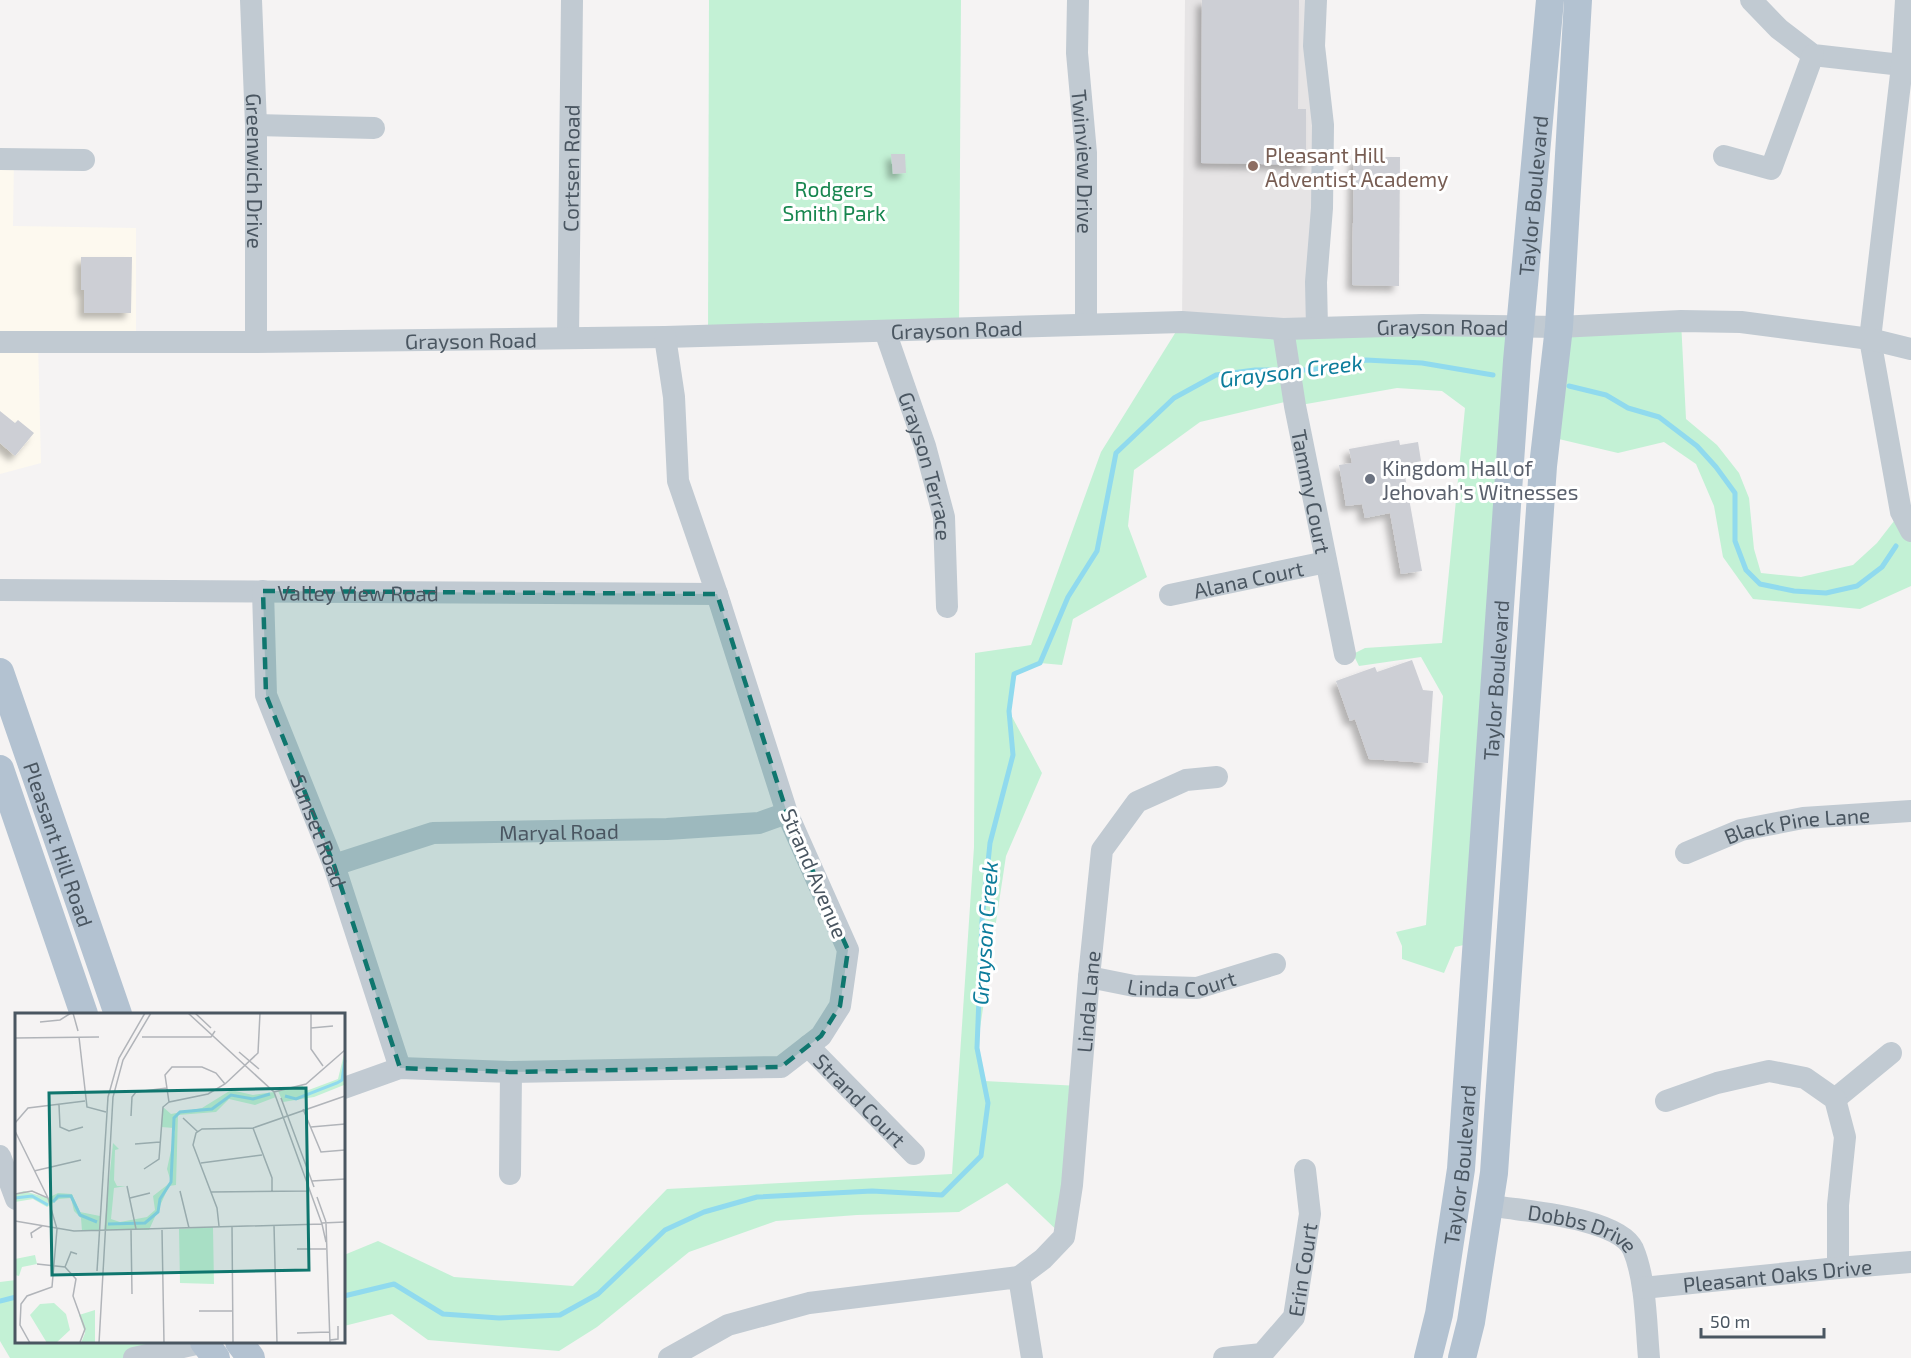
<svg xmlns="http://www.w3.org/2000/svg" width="1911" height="1358" font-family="'Exo 2',sans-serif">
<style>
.commercial{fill:#fdf9ef}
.education{fill:#e6e4e5}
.green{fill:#c3f1d5}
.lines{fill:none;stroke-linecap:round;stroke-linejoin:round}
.stream{stroke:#90daee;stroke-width:5}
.building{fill:#cdcfd5;filter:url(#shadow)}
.minor{stroke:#c1cad2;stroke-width:22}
.major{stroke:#b3c2d1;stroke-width:28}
.marked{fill:#0f766e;fill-opacity:0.2;stroke:#0f766e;stroke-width:4.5;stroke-dasharray:12 8;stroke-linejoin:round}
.education-dot{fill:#8d6e63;stroke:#fff;stroke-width:2}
.worship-dot{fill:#6b7280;stroke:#fff;stroke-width:2}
.labels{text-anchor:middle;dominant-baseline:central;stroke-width:6;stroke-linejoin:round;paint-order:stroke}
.education-label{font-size:21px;fill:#785e54;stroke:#fff;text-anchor:start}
.street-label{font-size:21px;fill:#4a5661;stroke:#fff}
.park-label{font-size:21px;fill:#17864f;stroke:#fff}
.worship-label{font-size:21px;fill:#5b616d;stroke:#fff;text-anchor:start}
.water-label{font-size:22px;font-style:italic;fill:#0c7c9b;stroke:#fff}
.inset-river{fill:none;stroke:#90daee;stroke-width:3}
.inset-road{fill:none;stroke:#b1b4b9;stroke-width:1.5}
.view{fill:#0f766e;fill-opacity:0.15;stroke:#0f766e;stroke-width:3}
.inset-edge{fill:none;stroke:#4a5661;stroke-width:3}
</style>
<defs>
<filter id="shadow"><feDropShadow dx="-5.5" dy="5.5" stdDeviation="3" flood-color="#0004"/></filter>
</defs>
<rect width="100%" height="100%" fill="#f5f3f3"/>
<polygon class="commercial" points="0,159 14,159 13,226 136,228 136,342 38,342 41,463 0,474"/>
<polygon class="education" points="1185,0 1316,0 1317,328 1182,322"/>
<g class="green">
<polygon points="709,0 961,0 959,328 708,336"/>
<polygon points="1681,321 1686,419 1717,445 1739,473 1749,498 1754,549 1761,573 1801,577 1853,565 1877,543 1901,512 1911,511 1911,586 1860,609 1753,599 1723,557 1714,506 1696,464 1664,442 1618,453 1546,436 1559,327"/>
<polygon points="1182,322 1520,325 1477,942 1455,947 1444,973 1402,959 1402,946 1396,932 1426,925 1443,696 1421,657 1359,666 1353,654 1365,648 1442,643 1465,408 1442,391 1397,388 1295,406 1293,400 1200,422 1134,470 1128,526 1147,577 1073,619 1062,665 1040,663 1014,675 1009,711 1042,773 1006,856 977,1048 984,1081 1080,1086 1064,1237 1007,1183 959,1212 857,1215 776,1221 689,1252 597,1327 559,1351 428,1340 392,1314 344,1326 344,1255 378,1241 454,1277 573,1286 667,1189 952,1174 974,847 975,653 1031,645 1101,452"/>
<polygon points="16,1280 16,1342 204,1342 134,1358 10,1358 0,1341 0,1282"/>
</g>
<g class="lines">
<g class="stream">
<polyline points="1296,370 1311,370 1366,360 1422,363 1493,375"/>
<polyline points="1569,386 1606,395 1628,408 1659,417 1697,446 1716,467 1735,493 1735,541 1746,570 1760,584 1794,591 1826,593 1857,586 1882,567 1896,546"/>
<polyline points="344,1296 394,1284 443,1314 499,1318 560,1315 598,1294 665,1230 704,1212 757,1197 872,1191 942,1195 981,1156 988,1103 977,1048 982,921 990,843 1013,755 1009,711 1014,674 1040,663 1068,597 1097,551 1116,453 1174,398 1216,375 1255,370 1283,370"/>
<polyline points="0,1301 16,1297"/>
</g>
</g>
<g class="building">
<polygon points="1202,0 1299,0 1298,109 1306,109 1306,150 1309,150 1309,165 1201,163"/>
<polygon points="891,154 905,154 906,173 893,174"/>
<polygon points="1354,157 1400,157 1399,286 1352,285"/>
<polygon points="81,257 132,257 131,313 84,313 84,290 81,290"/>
<polygon points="0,411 15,423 18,420 34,433 15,456 0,443"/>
<polygon points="1399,440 1400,445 1418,442 1421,461 1403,465 1422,571 1401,574 1390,513 1365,518 1362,504 1346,506 1339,465 1352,463 1349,449"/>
<polygon points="1412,660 1423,690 1433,691 1428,763 1369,759 1355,719 1350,721 1336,681 1375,667 1377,672"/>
</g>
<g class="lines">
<g class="minor">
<path id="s1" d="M251 0 256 125V342"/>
<path id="s2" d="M1078 0 1077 53 1086 153V324"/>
<polyline points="1316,0 1314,46 1323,125 1322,208 1316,282 1317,328"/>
<polyline points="1751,0 1779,29 1813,55 1911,66"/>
<polyline points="1906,0 1902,66 1870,339 1901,512 1911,531"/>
<polyline points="256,125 374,128"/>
<polyline points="1724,156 1771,169 1813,55"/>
<polyline points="0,159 84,160"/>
<path id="s3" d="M1283 329 1295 406 1345 654"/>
<path id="s4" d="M885 331 925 446 944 517 947 607"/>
<path id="s5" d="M568 338 572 0"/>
<path id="s6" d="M0 342H256L665 337 1182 322 1283 329 1422 325 1559 327 1681 321 1741 322 1870 339 1911 349"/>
<path id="s7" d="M0 590 717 594"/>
<path id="s8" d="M263 591 266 695 334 865 400 1068"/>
<path id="s9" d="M1170 595 1326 562"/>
<path id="s10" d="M1686 853 1741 830 1803 818 1911 811"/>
<path id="s11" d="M334 865 433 833 667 829 759 823 787 813"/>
<path id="s12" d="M1089 977 1134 986 1197 988 1275 964"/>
<path id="s13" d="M808 1046 914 1154"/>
<polyline points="344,1088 400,1068 511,1072 781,1067 821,1036 840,1006 848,950 787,813 717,594 678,481 674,397 665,337"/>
<polyline points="1835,1099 1891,1053"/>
<polyline points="1666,1101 1717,1083 1769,1071 1805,1078 1835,1099 1845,1137 1838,1205 1838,1268"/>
<polyline points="0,1156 16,1199"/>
<polyline points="510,1174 511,1072"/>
<path id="s14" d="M1490 1207H1501C1533 1212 1619 1219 1633 1249 1646 1279 1646 1325 1649 1358"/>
<path id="s15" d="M1019 1277 1043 1259 1064 1237 1072 1185 1089 977 1102 850 1137 802 1186 780 1217 777"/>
<path id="s16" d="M1643 1288 1838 1268 1911 1262"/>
<polyline points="134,1358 205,1342"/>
<polyline points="669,1358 728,1325 809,1303 1019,1277 1032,1358"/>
<path id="s17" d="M1224 1358 1262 1354 1294 1317 1310 1214 1305 1170"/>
</g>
<g class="major">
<path id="s18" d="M0 672 118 1014"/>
<polyline points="0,769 84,1014"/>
<polyline points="204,1342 216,1358"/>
<polyline points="239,1342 251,1358"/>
<path id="s19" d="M1428 1358 1439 1314 1461 1169 1517 361 1550 0"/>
<polyline points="1462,1358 1471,1322 1494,1173 1543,466 1559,327 1578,0"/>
</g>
</g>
<path class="marked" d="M263 591 717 594 787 813 848 950 840 1006 821 1036 781 1067 511 1072 400 1068 334 865 266 695Z"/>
<circle class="education-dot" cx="1253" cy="166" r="6"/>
<circle class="worship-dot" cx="1370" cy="479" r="6"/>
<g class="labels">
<g class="education-label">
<text x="1265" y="154">Pleasant Hill<tspan x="1265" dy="24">Adventist Academy</tspan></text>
</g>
<g class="street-label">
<text stroke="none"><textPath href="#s2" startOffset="162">Twinview Drive</textPath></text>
<text stroke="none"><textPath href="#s5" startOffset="170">Cortsen Road</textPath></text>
<text stroke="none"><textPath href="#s1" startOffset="171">Greenwich Drive</textPath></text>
<text stroke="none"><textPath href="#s19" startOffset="1168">Taylor Boulevard</textPath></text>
<text stroke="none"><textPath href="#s6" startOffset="1443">Grayson Road</textPath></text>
<text stroke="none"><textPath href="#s6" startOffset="957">Grayson Road</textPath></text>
<text stroke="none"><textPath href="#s6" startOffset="471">Grayson Road</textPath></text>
<text stroke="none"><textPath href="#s4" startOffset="142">Grayson Terrace</textPath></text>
<text stroke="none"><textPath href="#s3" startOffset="165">Tammy Court</textPath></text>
<text stroke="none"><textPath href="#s9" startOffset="80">Alana Court</textPath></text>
<text stroke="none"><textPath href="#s7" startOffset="358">Valley View Road</textPath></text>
<text stroke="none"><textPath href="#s19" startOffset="682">Taylor Boulevard</textPath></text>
<text stroke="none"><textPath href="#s10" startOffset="116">Black Pine Lane</textPath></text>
<text stroke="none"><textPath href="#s8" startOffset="250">Sunset Road</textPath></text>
<text stroke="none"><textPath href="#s11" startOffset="230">Maryal Road</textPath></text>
<text stroke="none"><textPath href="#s18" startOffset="182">Pleasant Hill Road</textPath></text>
<text transform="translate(815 873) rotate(67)">Strand Avenue</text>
<text stroke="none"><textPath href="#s12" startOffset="94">Linda Court</textPath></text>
<text stroke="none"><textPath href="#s15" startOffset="297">Linda Lane</textPath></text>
<text stroke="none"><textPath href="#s13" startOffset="75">Strand Court</textPath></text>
<text stroke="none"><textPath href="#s19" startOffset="196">Taylor Boulevard</textPath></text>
<text stroke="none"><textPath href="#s14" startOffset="96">Dobbs Drive</textPath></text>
<text stroke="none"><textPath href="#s17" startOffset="135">Erin Court</textPath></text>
<text stroke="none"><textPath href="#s16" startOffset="135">Pleasant Oaks Drive</textPath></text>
</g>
<g class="park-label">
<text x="834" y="188">Rodgers<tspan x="834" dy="24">Smith Park</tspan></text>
</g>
<g class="worship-label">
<text x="1382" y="467">Kingdom Hall of<tspan x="1382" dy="24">Jehovah's Witnesses</tspan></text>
</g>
<g class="water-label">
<text transform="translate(1291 370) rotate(-7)">Grayson Creek</text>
<text transform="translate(984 933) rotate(-86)">Grayson Creek</text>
</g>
</g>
<g transform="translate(15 1013)">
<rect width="330" height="330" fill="#f5f3f3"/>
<path d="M330 37 329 72 299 84 268 89 263 78 287 72 291 78 323 66ZM216 77 238 82 259 79 261 84 240 92 214 86 201 99 163 102 161 172 154 173 134 217H89L98 130 104 136 100 137 99 167 102 173H111L99 175 96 206 105 209 132 204 140 197 138 183 156 169 152 156 160 119 159 115 146 114 148 94 156 101 187 95ZM9 178 33 185 43 180 57 181 65 199 85 203 84 217 67 218 66 205 59 198 56 185 44 186 32 194 18 186 0 189V181ZM198 214 199 271 165 270 164 216ZM20 242 22 251 7 254 4 263 0 262V246ZM39 290 51 301 55 317 41 330H32L15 302 25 291ZM80 297V330H66L70 320 64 302Z" fill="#c3f1d5"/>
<path class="inset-river" d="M270 83 281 86 322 70 327 67 330 47M0 185 17 183 33 192M38 189 43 183H56L65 202 82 209M93 211 130 210 143 199 145 186 156 169 159 105 165 99 197 96 216 82 238 86 255 81"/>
<path class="inset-road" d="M58 0 63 18M173 0 259 79 307 211M180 0 196 15M296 0V36L308 53M25 9 45 7 56 0M296 15 318 13M64 24 72 94 91 99M127 24H196L200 18M0 25 84 24M224 39 244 56M210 71 201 60 187 54H157L150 62 154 89 193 81 210 71 243 40 245 0M259 79 291 71 330 37M266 85 299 174M44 92 45 114 54 118 68 114M288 96 306 139 330 137M116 103 117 84 121 79 152 75M168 105 183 119M0 110 13 95 70 88M296 114 330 111M238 115 257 165V179M0 118 33 185M120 131 145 129M186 150 247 142M129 156 144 146 148 94 154 89M19 158 66 147M297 168 330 166M112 173 121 216M165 178 174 215M196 179 294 178M0 181 17 178 33 185 42 216 37 274 12 283 6 291 5 312 15 330M302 184 311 209M115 185 135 180M0 208 59 218 307 211 311 229M307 210 330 209M311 210 315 330M259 212 262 330M204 213 202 195 178 132 181 120 187 116 238 115 330 83M217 213 218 330M116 217 117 281M147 217 149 330M17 225 16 220 27 213M282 236H311M22 251 50 254 61 266 58 283 70 316 65 329M50 254 56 239 62 241M82 258 93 84 104 45 130 0M184 298H217M282 320 314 319M315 327 323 326V313M84 330 98 84 108 47 136 0"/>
<path class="view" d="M291 75 294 257 37 262 34 80Z"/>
<rect width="330" height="330" class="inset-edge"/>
</g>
<path d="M1701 1328v9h123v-9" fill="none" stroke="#4a5661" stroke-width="3"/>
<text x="1710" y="1328" font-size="18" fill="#4a5661" stroke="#ffffff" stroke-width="4.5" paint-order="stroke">50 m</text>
</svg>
